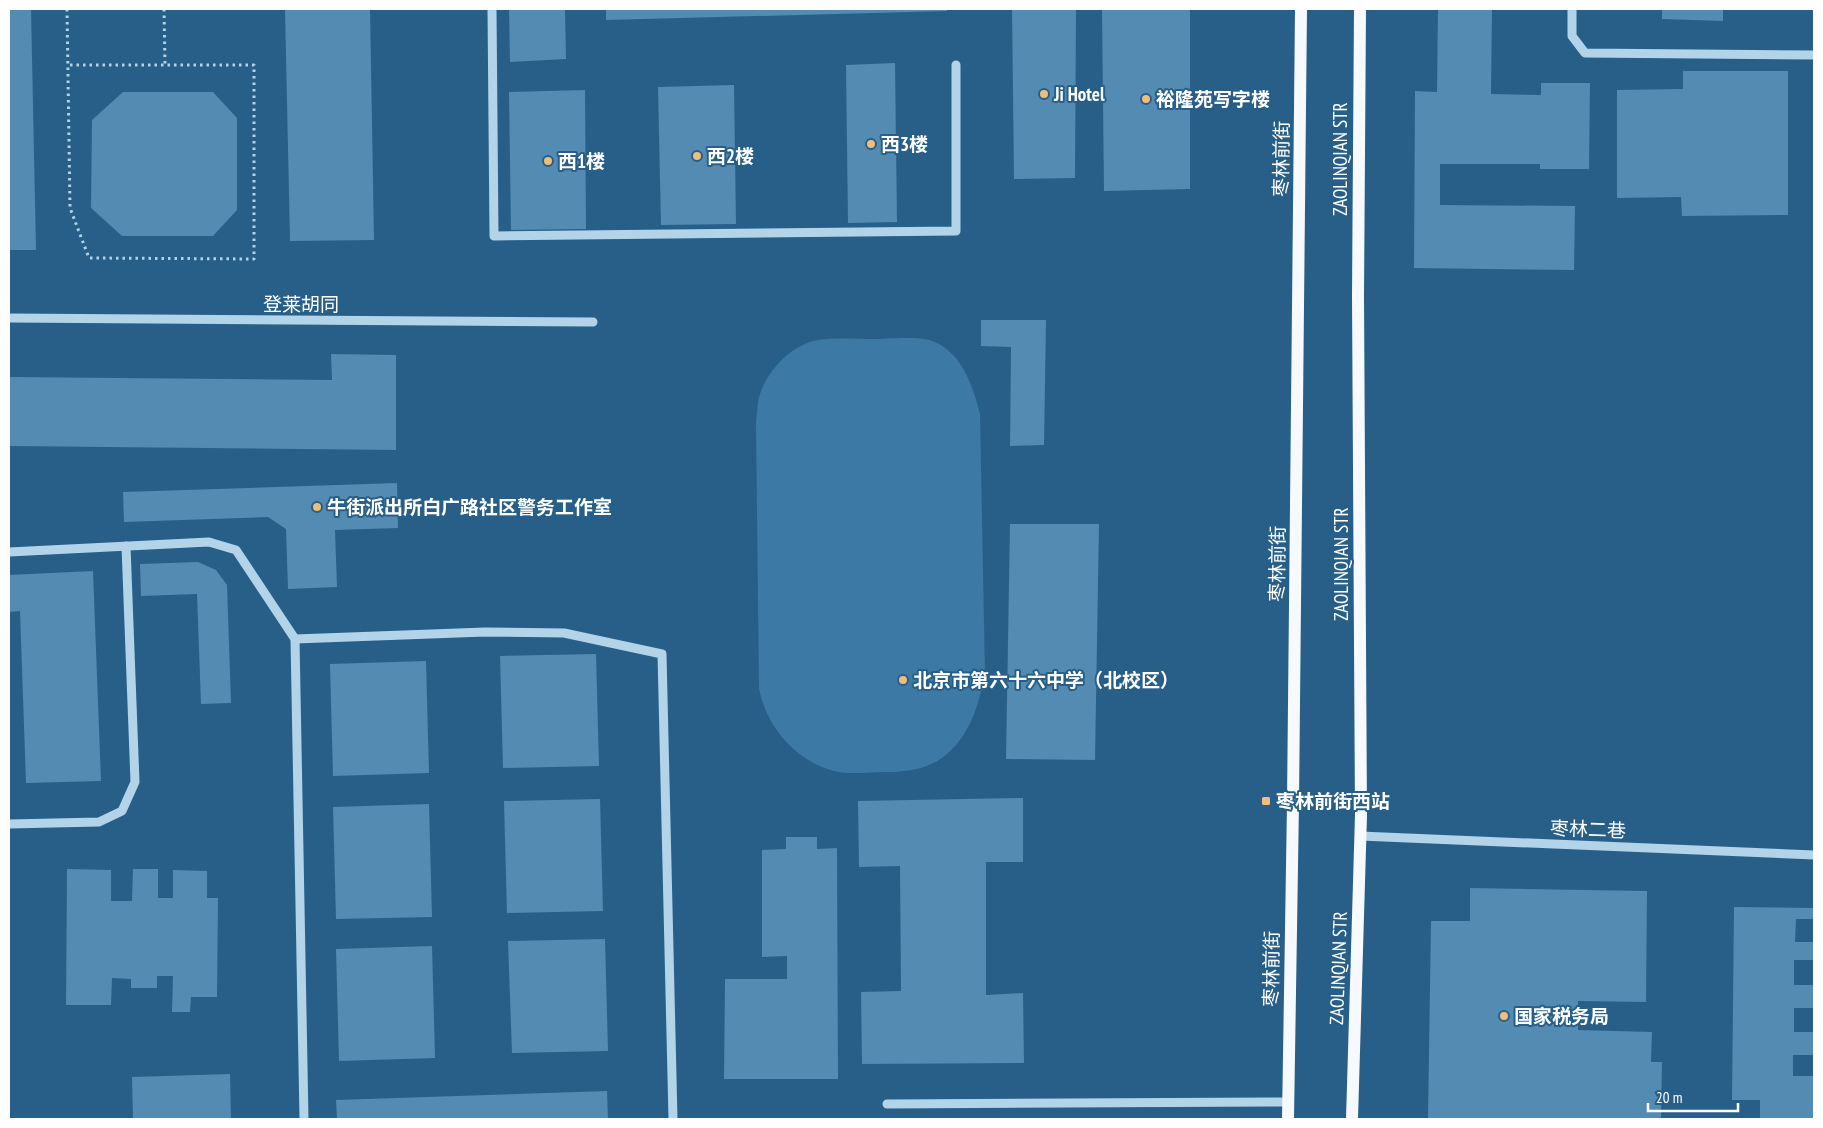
<svg xmlns="http://www.w3.org/2000/svg" width="1823" height="1128" font-family="'PT Sans Narrow','Noto Sans SC',sans-serif">
<style>
.green{fill:#3c7aa5}
.building{fill:#538bb2}
.lines{fill:none;stroke-linecap:round;stroke-linejoin:round}
.path{stroke:#b3d3e9;stroke-width:3;stroke-dasharray:2.5 4;stroke-linecap:butt}
.minor{stroke:#b3d3e9;stroke-width:9}
.major{stroke:#f6fafe;stroke-width:12}
.poi-dot{fill:#f1bd79;stroke:#275f88;stroke-width:2}
.labels{text-anchor:middle;dominant-baseline:central;stroke-width:4;stroke-linejoin:round;paint-order:stroke}
.poi-label{font-size:19px;font-weight:bold;fill:#fff;stroke:#275f88;text-anchor:start}
.street-label{font-size:19px;fill:#fff;stroke:#275f88}
</style>
<rect width="100%" height="100%" fill="#275f88"/>
<path class="green" d="M871 339C885 339 917 336 929 340 961 349 973 386 980 414L985 675C978 707 970 737 942 758 925 770 904 772 884 772 868 772 850 775 834 771 795 761 766 726 759 688L756 424C757 415 757 406 759 397 766 373 788 348 813 341 830 337 853 339 871 339Z"/>
<g class="building">
<polygon points="9,9 31,9 36,250 9,250"/>
<polygon points="285,9 370,9 374,240 290,241"/>
<polygon points="509,9 565,9 566,59 510,62"/>
<polygon points="606,9 947,9 947,11 606,20"/>
<polygon points="1012,9 1076,10 1075,178 1014,179"/>
<polygon points="1102,9 1190,9 1190,189 1104,191"/>
<polygon points="1438,9 1492,9 1491,94 1541,95 1541,83 1590,83 1589,169 1540,169 1540,164 1440,164 1440,205 1575,206 1574,270 1414,268 1415,91 1437,92"/>
<polygon points="1662,9 1723,9 1723,21 1662,19"/>
<polygon points="895,63 897,222 848,223 846,65"/>
<polygon points="1683,71 1788,71 1788,215 1682,216 1681,197 1617,198 1617,90 1683,89"/>
<polygon points="734,85 736,224 661,225 658,87"/>
<polygon points="585,90 586,229 511,230 509,92"/>
<polygon points="123,92 213,92 237,118 237,210 213,236 122,236 91,208 92,120"/>
<polygon points="981,320 1046,320 1044,445 1010,446 1011,347 981,346"/>
<polygon points="331,354 396,355 396,450 9,446 9,377 332,380"/>
<polygon points="397,483 398,528 335,530 337,587 288,589 286,529 268,517 124,522 123,492"/>
<polygon points="1010,524 1099,524 1095,760 1006,759"/>
<polygon points="198,562 216,570 227,585 231,703 201,704 197,594 141,596 140,564"/>
<polygon points="93,571 101,781 26,783 20,611 9,612 9,575"/>
<polygon points="596,654 599,766 503,768 500,656"/>
<polygon points="426,661 429,773 333,776 330,664"/>
<polygon points="1023,798 1023,862 986,862 986,995 1023,993 1024,1063 862,1064 861,992 901,991 900,866 859,867 858,801"/>
<polygon points="600,799 603,911 507,913 504,801"/>
<polygon points="429,804 432,917 336,919 333,807"/>
<polygon points="786,837 817,837 817,849 837,848 838,1079 724,1079 725,979 787,979 787,956 762,957 762,850 786,849"/>
<polygon points="67,869 111,870 111,901 132,901 133,869 158,869 158,898 173,898 173,870 207,871 207,898 218,898 217,997 191,997 190,1012 172,1012 173,976 157,976 157,988 131,988 131,979 112,978 111,1005 66,1005"/>
<polygon points="1470,888 1647,891 1646,1002 1578,1001 1578,1030 1652,1032 1651,1062 1662,1062 1661,1119 1428,1119 1431,921 1470,921"/>
<polygon points="1734,907 1814,908 1814,919 1796,919 1795,942 1814,942 1814,960 1794,960 1794,985 1814,985 1814,1008 1794,1008 1794,1032 1814,1032 1814,1055 1793,1055 1793,1076 1814,1076 1814,1119 1760,1119 1760,1100 1732,1100"/>
<polygon points="605,939 608,1051 512,1053 508,941"/>
<polygon points="432,946 435,1058 339,1061 336,949"/>
<polygon points="230,1074 231,1119 133,1119 132,1077"/>
<polygon points="607,1091 608,1119 337,1119 336,1100"/>
</g>
<g class="lines">
<g class="path">
<polyline points="67,9 70,208 89,258 254,259 254,65 68,65"/>
<polyline points="164,9 165,65"/>
</g>
<g class="minor">
<polyline points="492,9 494,236 956,231 956,65"/>
<polyline points="1572,9 1572,36 1585,53 1814,55"/>
<polyline points="9,318 593,322"/>
<polyline points="9,552 209,542 236,550 295,639 304,1119"/>
<polyline points="295,639 485,632 564,633 662,654 673,1119"/>
<polyline points="9,824 99,822 122,811 135,782 126,546"/>
<polyline points="1360,836 1814,855"/>
<polyline points="887,1104 1288,1102"/>
</g>
<g class="major">
<polyline points="1288,1119 1293,803 1301,9"/>
<polyline points="1352,1119 1361,815 1358,296 1360,9"/>
</g>
</g>
<g class="poi-dot">
<circle cx="1044" cy="94" r="5"/>
<circle cx="1146" cy="99" r="5"/>
<circle cx="871" cy="144" r="5"/>
<circle cx="697" cy="156" r="5"/>
<circle cx="548" cy="161" r="5"/>
<circle cx="317" cy="507" r="5"/>
<circle cx="903" cy="680" r="5"/>
<rect x="1261" y="796" width="10" height="10" rx="2.5"/>
<circle cx="1504" cy="1016" r="5"/>
</g>
<g class="labels">
<g class="poi-label">
<text x="1054" y="94">Ji Hotel</text>
<text x="1156" y="99">裕隆苑写字楼</text>
<text x="881" y="144">西3楼</text>
<text x="707" y="156">西2楼</text>
<text x="558" y="161">西1楼</text>
<text x="327" y="507">牛街派出所白广路社区警务工作室</text>
<text x="913" y="680">北京市第六十六中学（北校区）</text>
<text x="1276" y="801">枣林前街西站</text>
<text x="1514" y="1016">国家税务局</text>
</g>
<g class="street-label">
<text transform="translate(1281 159) rotate(-89)">枣林前街</text>
<text transform="translate(1340 159) rotate(-90)">ZAOLINQIAN STR</text>
<text x="301" y="304">登莱胡同</text>
<text transform="translate(1277 564) rotate(-89)">枣林前街</text>
<text transform="translate(1341 564) rotate(-90)">ZAOLINQIAN STR</text>
<text transform="translate(1588 829) rotate(2)">枣林二巷</text>
<text transform="translate(1338 968) rotate(-88)">ZAOLINQIAN STR</text>
<text transform="translate(1271 969) rotate(-89)">枣林前街</text>
</g>
</g>
<rect width="1823" height="1128" fill="none" stroke="#ffffff" stroke-width="20"/>
<path d="M1648 1103v8h90v-8" fill="none" stroke="#ffffff" stroke-width="2.5"/>
<text x="1656" y="1103" font-size="15" fill="#ffffff" stroke="#275f88" stroke-width="4" paint-order="stroke">20 m</text>
</svg>
